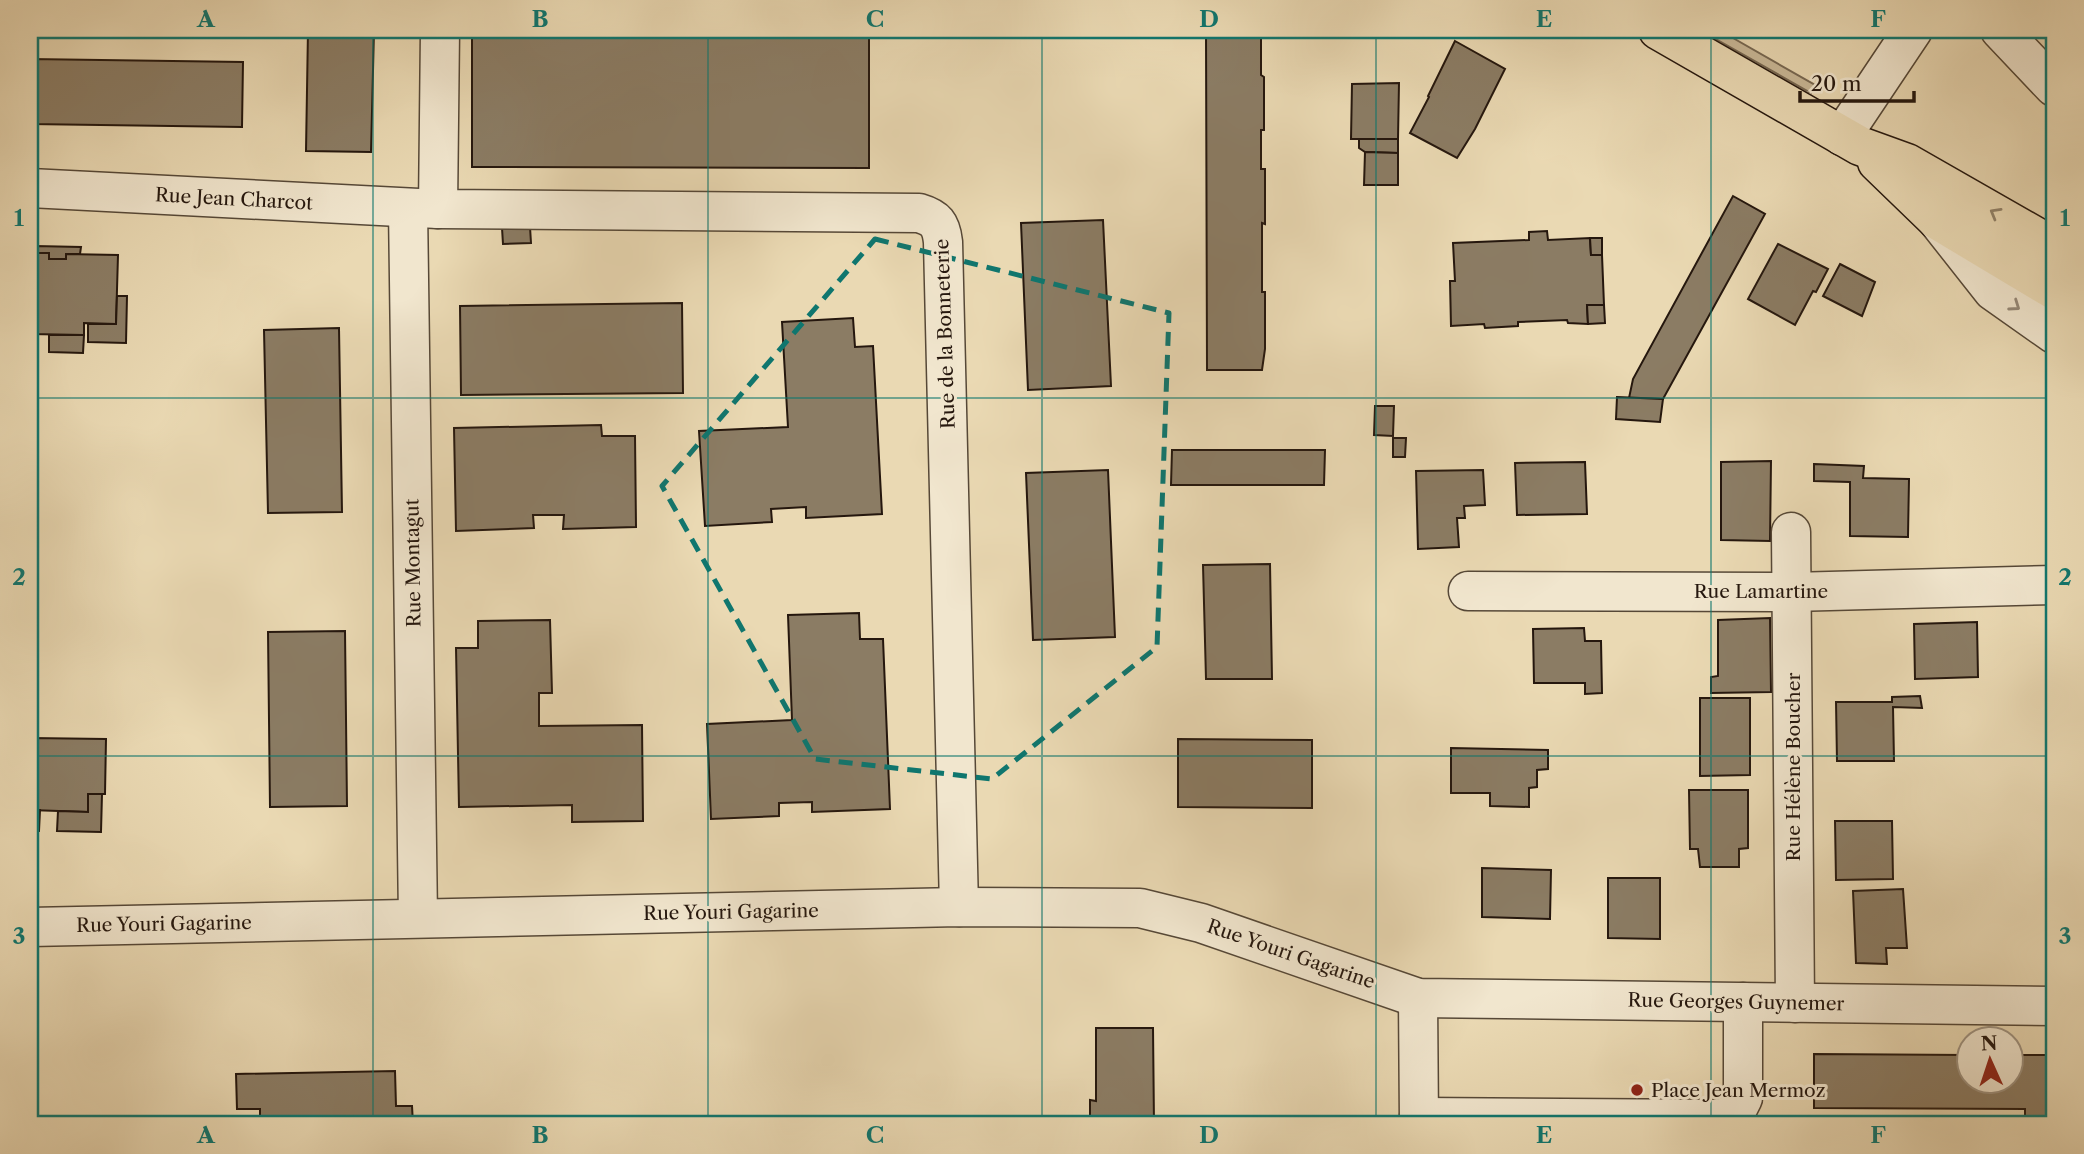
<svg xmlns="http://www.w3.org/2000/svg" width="2084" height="1154" font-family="'Libre Caslon Text',serif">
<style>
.green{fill:#c9b897;stroke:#776852;stroke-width:2}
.building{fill:#8b7c64;stroke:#25170e;stroke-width:2}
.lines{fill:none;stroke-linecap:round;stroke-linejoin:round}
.minor-casing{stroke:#564837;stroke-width:41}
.major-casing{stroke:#25170e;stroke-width:41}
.minor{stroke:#f1e6ce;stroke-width:38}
.major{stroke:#ead9b3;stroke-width:38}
.oneway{stroke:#918269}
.oneway2{stroke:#958978}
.marked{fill:none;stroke:#0f766e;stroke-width:5;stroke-dasharray:14 9;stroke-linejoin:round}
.grid{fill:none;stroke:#0f766e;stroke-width:2;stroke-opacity:0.55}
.poi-dot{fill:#8f2418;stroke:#f1e6ce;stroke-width:2.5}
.labels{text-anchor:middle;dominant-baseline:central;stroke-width:6;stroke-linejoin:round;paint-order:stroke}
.street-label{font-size:19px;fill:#25170e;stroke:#f1e6ce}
.poi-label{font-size:19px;fill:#25170e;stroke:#f1e6ce;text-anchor:start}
.neatline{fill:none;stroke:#0f766e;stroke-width:2.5}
.grid-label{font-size:23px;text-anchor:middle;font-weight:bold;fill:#0f766e}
</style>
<rect width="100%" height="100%" fill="#ead9b3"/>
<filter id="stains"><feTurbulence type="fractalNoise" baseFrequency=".00286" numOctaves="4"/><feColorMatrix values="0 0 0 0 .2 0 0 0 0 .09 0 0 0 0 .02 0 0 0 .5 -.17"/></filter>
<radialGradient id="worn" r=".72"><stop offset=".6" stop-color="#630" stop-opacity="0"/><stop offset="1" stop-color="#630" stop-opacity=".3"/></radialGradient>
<polygon class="green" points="1719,30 1815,85 1811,93 1714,38"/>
<g class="building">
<polygon points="308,30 374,30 371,152 306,151"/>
<polygon points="472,30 869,30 869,168 472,167"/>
<polygon points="1206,30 1261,30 1261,75 1264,77 1264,130 1261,130 1261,169 1265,169 1265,224 1262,223 1262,292 1265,292 1265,349 1262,370 1207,370"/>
<polygon points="1455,41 1505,69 1475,129 1457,158 1410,133 1429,97 1428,96"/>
<polygon points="30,59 243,62 242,127 30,124"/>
<polygon points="1399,83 1398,139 1351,139 1352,84"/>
<polygon points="1359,139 1398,139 1398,153 1365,152 1359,148"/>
<polygon points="1365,152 1398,153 1398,185 1364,185"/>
<polygon points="1733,196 1765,214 1663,399 1629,398 1633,379"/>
<polygon points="1103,220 1111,386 1028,390 1021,223"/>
<polygon points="530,227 531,243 503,244 502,228"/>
<polygon points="1547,231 1548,240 1590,238 1591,255 1602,255 1604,305 1587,305 1588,324 1568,323 1567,320 1518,322 1518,326 1485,328 1484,324 1451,326 1450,281 1455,281 1453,243 1529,240 1529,232"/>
<polygon points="1590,238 1602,238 1602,255 1591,255"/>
<polygon points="1778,244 1828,269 1816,292 1813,291 1795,325 1748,299"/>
<polygon points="35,246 81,247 80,254 66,254 66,259 49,259 49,253 35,253"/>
<polygon points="30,253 49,253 49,259 66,259 66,254 118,255 116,324 84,323 84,335 30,334"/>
<polygon points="1840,264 1875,282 1862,316 1823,296"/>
<polygon points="117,296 127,296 126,343 88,342 88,324 116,324"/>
<polygon points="682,303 683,393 461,395 460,306"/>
<polygon points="1587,305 1604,305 1605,323 1588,324"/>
<polygon points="853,318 855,347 873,346 882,514 806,518 806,507 771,509 772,522 705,526 699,431 788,427 782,322"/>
<polygon points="339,328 342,512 268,513 264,330"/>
<polygon points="49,335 84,335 83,353 49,352"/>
<polygon points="1617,397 1663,399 1660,422 1616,419"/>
<polygon points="1375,406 1394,406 1393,436 1374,435"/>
<polygon points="601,425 602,436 635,436 636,527 563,529 564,515 533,515 534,528 456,531 454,428"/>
<polygon points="1393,438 1406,438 1405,457 1393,457"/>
<polygon points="1172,450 1325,450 1324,485 1171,485"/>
<polygon points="1771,461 1770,541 1721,540 1721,462"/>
<polygon points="1585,462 1587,514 1517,515 1515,463"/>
<polygon points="1814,464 1864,466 1863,478 1909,479 1908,537 1850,536 1850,482 1814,481"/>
<polygon points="1108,470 1115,637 1033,640 1026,473"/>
<polygon points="1483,470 1485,505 1464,506 1465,518 1457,518 1459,547 1418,549 1416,471"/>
<polygon points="1270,564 1272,679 1206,679 1203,565"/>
<polygon points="859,613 860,639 883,639 890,809 812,812 812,802 779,803 779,816 711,819 707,724 792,720 788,615"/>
<polygon points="1770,618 1771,692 1711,693 1711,677 1718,676 1718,620"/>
<polygon points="550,620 552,693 539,693 539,726 642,725 643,821 572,822 572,805 459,807 456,648 478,648 478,621"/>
<polygon points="1977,622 1978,677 1915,679 1914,624"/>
<polygon points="1584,628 1585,641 1601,641 1602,693 1585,694 1585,683 1534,683 1533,629"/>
<polygon points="345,631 347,806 270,807 268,632"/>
<polygon points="1920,696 1922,708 1893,707 1894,761 1837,761 1836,702 1892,702 1892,697"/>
<polygon points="1700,698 1750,698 1750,775 1700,776"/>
<polygon points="31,738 106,739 105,794 88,794 88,812 30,810"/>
<polygon points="1178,739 1312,740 1312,808 1178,807"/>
<polygon points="1451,748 1548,750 1548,769 1537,770 1537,787 1529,788 1529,807 1490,806 1490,793 1451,793"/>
<polygon points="1689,790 1748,790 1748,848 1739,849 1739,867 1700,867 1698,849 1690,849"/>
<polygon points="88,794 102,794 101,832 57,831 58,811 88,812"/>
<polygon points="30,810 40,810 39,831 30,830"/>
<polygon points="1835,821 1892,821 1893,879 1836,880"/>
<polygon points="1482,868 1551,870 1550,919 1482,917"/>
<polygon points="1608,878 1660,878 1660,939 1608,938"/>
<polygon points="1903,889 1907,948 1886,948 1887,964 1856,963 1853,891"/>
<polygon points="1096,1028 1153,1028 1154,1124 1090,1124 1090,1100 1096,1101"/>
<polygon points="1814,1054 1968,1055 1968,1080 2010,1080 2010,1055 2054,1055 2054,1124 2025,1124 2025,1109 1814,1108"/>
<polygon points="395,1071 396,1106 412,1106 413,1124 260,1124 260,1109 237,1109 236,1074"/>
</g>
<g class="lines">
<defs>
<g id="minor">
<polyline points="2000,30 2054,87"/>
<polyline points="1842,136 1913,30"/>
<path d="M30 188 438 209 919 213C936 218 941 224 943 242L959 907"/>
<polyline points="408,208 418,918"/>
<polyline points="438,209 440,30"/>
<polyline points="1937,220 1993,291 2054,334"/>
<polyline points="1791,532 1795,1003"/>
<polyline points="1468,591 1792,592 2054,585"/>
<polyline points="30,927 959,907 1140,908 1201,923 1418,998 2054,1006"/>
<polyline points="1418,998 1419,1124"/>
<polyline points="1419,1117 1722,1119 1736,1112 1743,1098 1743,1002"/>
</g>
<g id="major">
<polyline points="1658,30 1860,146 1907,163 2054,247"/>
<polyline points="1877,162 1937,220 2054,290"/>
</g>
</defs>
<use href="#minor" class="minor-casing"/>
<use href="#major" class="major-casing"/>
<use href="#minor" class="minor"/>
<use href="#major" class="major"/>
</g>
<defs><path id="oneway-chevron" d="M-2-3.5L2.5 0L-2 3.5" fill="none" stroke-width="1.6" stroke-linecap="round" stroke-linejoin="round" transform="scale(1.75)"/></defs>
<use class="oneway" href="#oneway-chevron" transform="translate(1995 213) rotate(-150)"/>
<use class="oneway2" href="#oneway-chevron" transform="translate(2015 306) rotate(35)"/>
<path class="marked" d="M875 239 1169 313 1157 647 992 779 815 759 662 486Z"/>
<path class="grid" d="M373 30V1124M708 30V1124M1042 30V1124M1376 30V1124M1711 30V1124M30 398H2054M30 756H2054"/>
<circle class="poi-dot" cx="1637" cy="1090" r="7"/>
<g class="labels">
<g class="street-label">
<text transform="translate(234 199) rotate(3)">Rue Jean Charcot</text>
<text transform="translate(945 334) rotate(-92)">Rue de la Bonneterie</text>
<text transform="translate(413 563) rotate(-91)">Rue Montagut</text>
<text x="1761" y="591">Rue Lamartine</text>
<text transform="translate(1793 767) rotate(-90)">Rue Hélène Boucher</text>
<text transform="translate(731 912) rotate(-1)">Rue Youri Gagarine</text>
<text transform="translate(164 924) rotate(-1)">Rue Youri Gagarine</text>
<text transform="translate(1291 954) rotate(19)">Rue Youri Gagarine</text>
<text transform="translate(1736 1002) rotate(1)">Rue Georges Guynemer</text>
</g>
<g class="poi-label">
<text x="1651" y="1090">Place Jean Mermoz</text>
</g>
</g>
<rect width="2084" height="1154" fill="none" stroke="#ead9b3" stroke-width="77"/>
<g transform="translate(1990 1060) rotate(357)"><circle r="33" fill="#f1e6ce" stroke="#9f9381" stroke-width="2"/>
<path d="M0-5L12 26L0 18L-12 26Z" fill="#8f2418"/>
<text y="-10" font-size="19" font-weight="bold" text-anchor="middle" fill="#25170e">N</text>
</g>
<path d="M1800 91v10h114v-10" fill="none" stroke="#25170e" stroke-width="3.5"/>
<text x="1811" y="91" font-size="21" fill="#25170e" stroke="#f1e6ce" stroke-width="5" paint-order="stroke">20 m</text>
<rect x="38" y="38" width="2008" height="1078" class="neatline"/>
<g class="grid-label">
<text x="206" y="27">A</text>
<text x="540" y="27">B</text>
<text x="875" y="27">C</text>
<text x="1209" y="27">D</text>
<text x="1544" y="27">E</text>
<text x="1878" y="27">F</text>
<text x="19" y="226">1</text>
<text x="2065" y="226">1</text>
<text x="19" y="585">2</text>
<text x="2065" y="585">2</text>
<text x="19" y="944">3</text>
<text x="2065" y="944">3</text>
<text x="206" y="1143">A</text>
<text x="540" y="1143">B</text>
<text x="875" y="1143">C</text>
<text x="1209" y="1143">D</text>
<text x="1544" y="1143">E</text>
<text x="1878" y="1143">F</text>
</g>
<rect width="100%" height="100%" filter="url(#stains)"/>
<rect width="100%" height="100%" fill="url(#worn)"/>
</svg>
